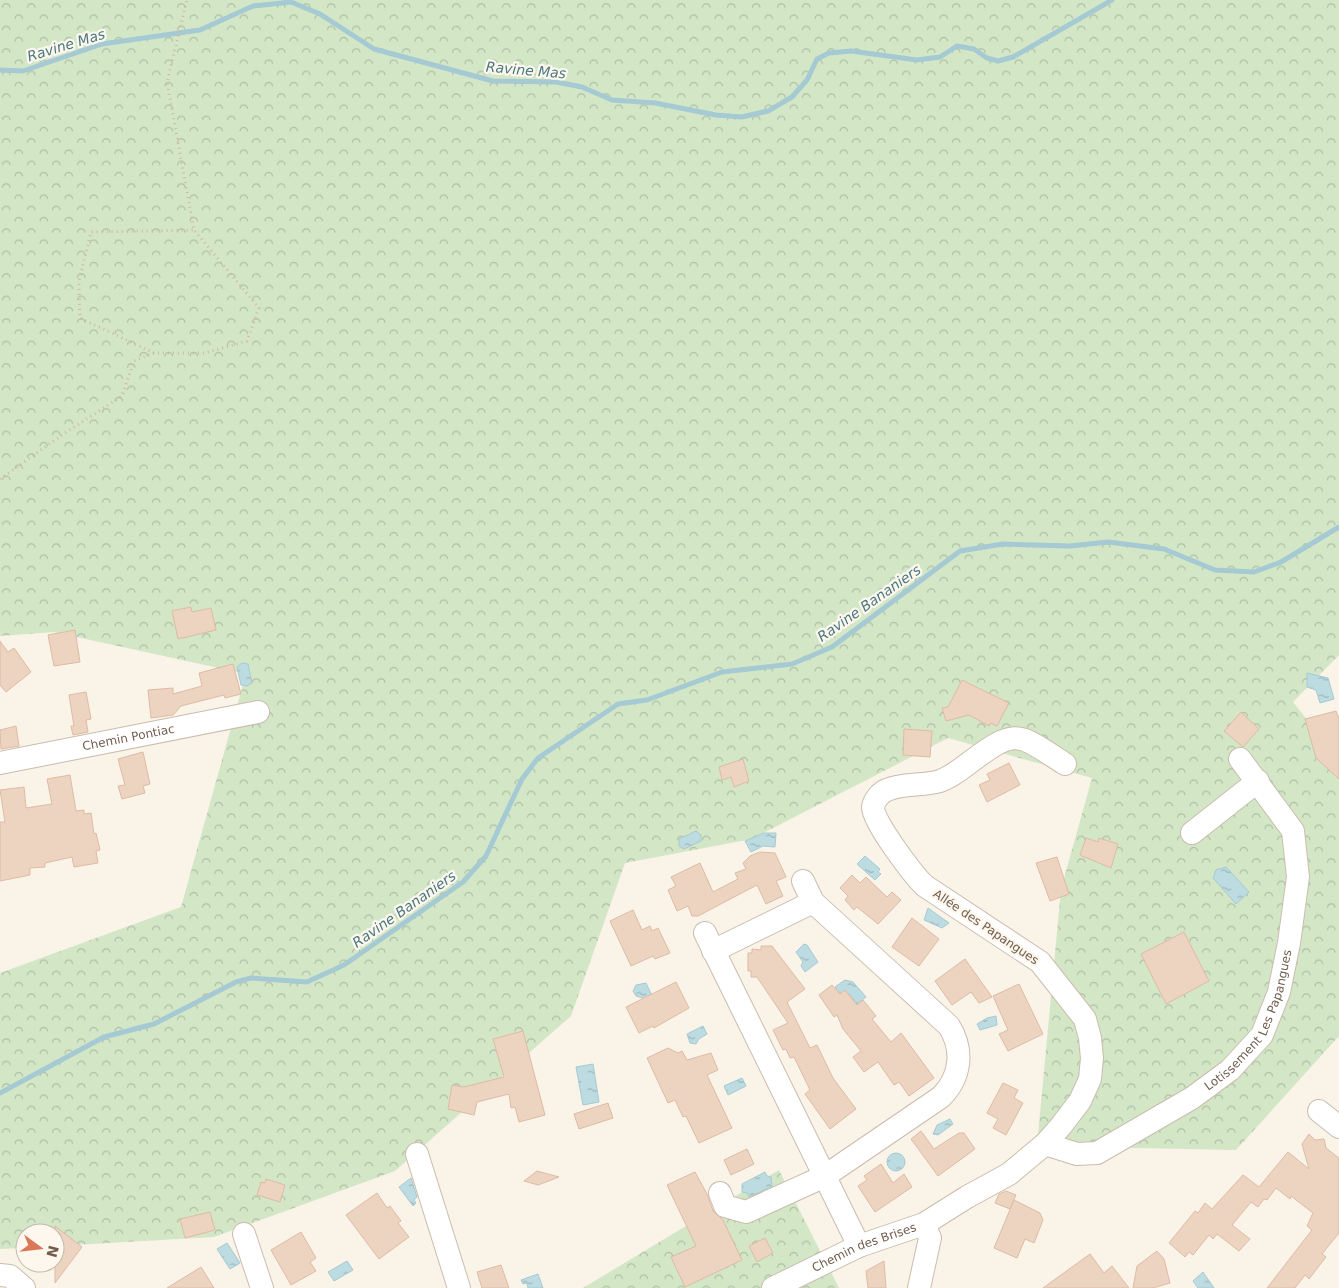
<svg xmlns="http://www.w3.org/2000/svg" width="1339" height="1288" font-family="'DejaVu Sans',sans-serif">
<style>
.forest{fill:url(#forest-crowns)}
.water{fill:url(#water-ripples);stroke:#a5cad3}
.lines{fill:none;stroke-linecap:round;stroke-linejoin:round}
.stream{stroke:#a5cad3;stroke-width:5}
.building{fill:#edd4c1;stroke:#debba3}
.minor-casing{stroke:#cbbcae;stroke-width:24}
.path{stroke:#d2b7a4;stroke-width:3;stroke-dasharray:1 4;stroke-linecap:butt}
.minor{stroke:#fff;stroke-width:22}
.labels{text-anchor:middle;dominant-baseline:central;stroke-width:4.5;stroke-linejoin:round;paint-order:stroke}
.street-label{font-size:12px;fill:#725c4e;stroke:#fdf7ed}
.water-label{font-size:14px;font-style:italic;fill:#4a7883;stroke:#fdf7ed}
</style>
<defs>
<pattern id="forest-crowns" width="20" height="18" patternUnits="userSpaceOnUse" patternTransform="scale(1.25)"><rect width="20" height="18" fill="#d3e7c7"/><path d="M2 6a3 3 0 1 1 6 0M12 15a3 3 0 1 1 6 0" fill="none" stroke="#b0bea4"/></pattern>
<pattern id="water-ripples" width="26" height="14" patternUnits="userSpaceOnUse" patternTransform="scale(1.25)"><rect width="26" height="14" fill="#bddce2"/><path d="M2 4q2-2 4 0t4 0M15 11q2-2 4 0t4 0" fill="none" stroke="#9eb6b9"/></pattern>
</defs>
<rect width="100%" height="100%" fill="#faf3e7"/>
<g class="forest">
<polygon points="0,0 1339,0 1339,655 1293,702 1339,760 1339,1036 1236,1150 1037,1146 1061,889 1092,778 948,738 752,839 625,863 571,1016 395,1171 214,1237 55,1246 55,1233 25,1233 25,1248 0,1249 0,973 181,907 246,674 54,632 0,636"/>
<polygon points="779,1170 839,1288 583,1288"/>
</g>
<g class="water">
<polygon points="242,663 248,664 252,683 247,686 241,685 237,667"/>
<polygon points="1307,673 1328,678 1334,699 1320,703 1316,690 1307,687"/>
<polygon points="696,831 701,835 701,841 684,849 679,846 679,839"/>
<polygon points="764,833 776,833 775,847 763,846 751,852 745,841"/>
<polygon points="865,856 880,869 878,872 881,874 875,880 857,864"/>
<polygon points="1226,867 1249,892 1236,904 1213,878 1216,870"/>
<polygon points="928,908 949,923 942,928 924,920"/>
<polygon points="804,944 807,945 818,962 805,972 801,966 803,962 796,952"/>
<polygon points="845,980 853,982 866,997 857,1004 849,994 843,996 835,987"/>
<polygon points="646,983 658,1008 650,1012 643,998 636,996 633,991 636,985"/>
<polygon points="996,1016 997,1025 980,1030 977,1024 987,1018"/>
<polygon points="703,1026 707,1034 699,1039 696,1044 690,1043 687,1034"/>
<polygon points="593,1064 599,1102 583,1105 576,1067"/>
<polygon points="742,1078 746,1086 728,1095 724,1086"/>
<polygon points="950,1119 953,1124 938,1135 933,1134 937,1125"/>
<circle cx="896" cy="1162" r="9"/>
<polygon points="765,1172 767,1176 771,1177 772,1186 749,1197 747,1193 742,1192 742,1184"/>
<polygon points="411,1178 417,1197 414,1200 416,1203 413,1206 399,1187"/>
<polygon points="227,1243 240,1263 230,1269 217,1249"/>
<polygon points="347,1261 353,1270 334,1281 328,1272"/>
<polygon points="1203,1272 1214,1288 1198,1288 1193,1281"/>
<polygon points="538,1274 543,1288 528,1288 527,1283 523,1284 521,1280"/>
</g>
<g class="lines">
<g class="stream">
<polyline points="0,70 23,71 102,44 200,30 253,6 291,2 320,14 374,49 493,81 556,82 582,87 612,100 655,103 716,115 742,117 768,111 792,97 807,80 817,59 829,53 851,51 917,60 940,57 957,46 974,49 987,58 998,61 1013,57 1112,0"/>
<polyline points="0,1093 104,1037 154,1024 236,982 251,978 307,982 344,965 463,882 486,856 522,779 538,758 618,704 647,700 722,672 792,664 832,647 960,551 1003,544 1070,546 1108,542 1164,549 1215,570 1254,572 1281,562 1339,527"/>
</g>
</g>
<g class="building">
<polygon points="191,607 192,612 211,608 216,630 178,639 172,611"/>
<polygon points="75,630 80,662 54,666 48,635"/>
<polygon points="0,641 8,652 14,648 31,672 6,692 0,685"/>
<polygon points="233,664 241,694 225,698 224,695 181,706 173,715 151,718 148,690 173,688 173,694 202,686 199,673"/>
<polygon points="962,680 1009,703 997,726 990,723 989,726 969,715 946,721 942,708 948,707"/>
<polygon points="86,692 91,719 86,720 88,732 73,735 71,726 74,726 69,695"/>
<polygon points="1336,711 1339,719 1339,779 1316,758 1305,719"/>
<polygon points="1241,712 1259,729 1243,747 1224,731"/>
<polygon points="16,726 19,746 1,749 0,730"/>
<polygon points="904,729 932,731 930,757 903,755"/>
<polygon points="143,752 150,784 143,786 145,793 122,799 118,786 125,785 118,759"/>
<polygon points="743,759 749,781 734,787 731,777 722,780 719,767"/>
<polygon points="1009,763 1020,785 987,802 979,785 990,780 987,774"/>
<polygon points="70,775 76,811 84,810 84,814 91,813 94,834 96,833 100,850 96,851 98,863 74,867 72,857 45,863 45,867 30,868 30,875 0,881 0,822 5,822 0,790 24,787 26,808 52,804 47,779"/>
<polygon points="1086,838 1098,842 1099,838 1118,844 1111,868 1080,855"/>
<polygon points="760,852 775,853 786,877 776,881 783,896 766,904 757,885 698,916 692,916 688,906 677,911 668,890 676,886 671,877 700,863 713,892 738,879 735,873 746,869 743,863 750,856"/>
<polygon points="1057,857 1069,894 1050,901 1036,863"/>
<polygon points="852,875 860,883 866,877 887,897 892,892 901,900 878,924 857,907 854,910 845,900 848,896 840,888"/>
<polygon points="633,910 642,930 650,926 652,931 658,928 670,953 655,959 653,956 631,966 610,921"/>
<polygon points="912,918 939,939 919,966 892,947"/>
<polygon points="1184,932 1209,981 1166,1004 1141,954"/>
<polygon points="761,946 772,946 805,989 787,1002 810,1048 817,1045 833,1078 856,1109 830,1129 805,1094 810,1090 794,1057 790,1058 786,1049 783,1050 773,1030 788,1023 757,977 751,977 751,971 748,971 748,953 752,953 752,949 761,950"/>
<polygon points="965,959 992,997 979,1003 971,992 952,1005 935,981"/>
<polygon points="676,982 689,1008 654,1028 653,1026 639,1033 626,1007"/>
<polygon points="1019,984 1043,1034 1008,1051 999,1034 1008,1030 993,996"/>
<polygon points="832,985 840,994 845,990 857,1005 863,1000 876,1016 872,1019 891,1042 901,1033 934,1078 909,1096 899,1082 894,1085 878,1062 864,1072 853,1057 861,1051 843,1029 837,1015 834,1017 819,995"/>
<polygon points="523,1031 545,1115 519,1122 515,1107 511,1108 509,1094 477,1102 474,1115 448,1109 452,1085 464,1087 504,1077 493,1039"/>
<polygon points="668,1048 678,1053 682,1051 687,1060 711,1053 718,1070 707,1075 732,1128 699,1143 686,1116 683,1117 675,1100 668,1103 647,1058"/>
<polygon points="1003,1083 1018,1090 1014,1098 1023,1103 1006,1135 993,1128 998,1119 987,1113"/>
<polygon points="608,1103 613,1118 579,1129 574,1114"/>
<polygon points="921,1131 934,1149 959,1133 964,1133 975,1149 938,1176 911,1139"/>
<polygon points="1309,1134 1315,1140 1324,1139 1326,1148 1339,1158 1339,1233 1322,1254 1326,1257 1309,1279 1305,1275 1295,1288 1267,1288 1312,1230 1307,1226 1313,1213 1291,1196 1290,1199 1276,1188 1267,1200 1264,1199 1258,1207 1251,1202 1232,1225 1250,1239 1239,1251 1217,1234 1213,1239 1209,1235 1193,1255 1189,1252 1185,1257 1169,1243 1195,1211 1198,1213 1205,1203 1212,1209 1243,1175 1259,1187 1288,1152 1309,1169 1302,1144"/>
<polygon points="747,1149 754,1164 731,1175 724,1160"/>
<polygon points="881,1164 893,1183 904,1174 912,1187 875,1212 858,1186 867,1180 864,1176"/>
<polygon points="537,1171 559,1177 538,1185 524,1181"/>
<polygon points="695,1172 707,1194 713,1211 723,1220 742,1260 685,1287 671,1257 696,1246 667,1185"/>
<polygon points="266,1179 285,1185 280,1202 257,1195 261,1182 265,1183"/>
<polygon points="1006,1191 1016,1195 1010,1209 995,1203 999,1194"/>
<polygon points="377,1193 387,1208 390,1206 401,1221 398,1223 409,1237 379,1259 346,1215"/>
<polygon points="1014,1200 1040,1213 1043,1220 1034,1243 1025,1239 1017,1258 994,1248"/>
<polygon points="210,1212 215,1230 185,1238 180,1219"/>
<polygon points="55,1226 82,1247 55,1283"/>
<polygon points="301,1232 316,1258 310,1262 316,1271 291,1285 271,1250"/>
<polygon points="765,1238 773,1253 757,1262 749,1246"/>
<polygon points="1157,1251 1164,1259 1170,1283 1153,1288 1133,1288 1137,1266"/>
<polygon points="1090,1254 1104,1273 1112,1266 1129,1288 1043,1288"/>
<polygon points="884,1261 886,1288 868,1288 866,1271"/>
<polygon points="501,1265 509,1288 482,1288 477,1272"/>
<polygon points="201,1267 214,1288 167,1288 193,1272"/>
</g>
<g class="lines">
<defs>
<g id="minor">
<path id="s1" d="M0 763 258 712"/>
<polyline points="1192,833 1258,781"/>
<polyline points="705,933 859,1246"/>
<polyline points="713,951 813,902"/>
<polyline points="1319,1111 1339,1127"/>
<path id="s2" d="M1045 1144 1077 1154 1097 1153 1192 1098 1230 1070 1262 1035 1279 992 1289 943 1298 877 1293 831 1240 759"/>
<polyline points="417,1154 459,1288"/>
<path d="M720 1193 725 1206 746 1212 825 1176 941 1097C961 1077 964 1050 949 1026L813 902 803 881"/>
<polyline points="244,1234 262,1288"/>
<polyline points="0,1275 10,1276 24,1288"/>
<path id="s3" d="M773 1288 859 1246 924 1224 967 1197 1009 1174 1045 1144 1061 1126 1080 1101 1090 1079 1092 1058 1090 1038 1085 1019 1040 962 925 886C914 876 871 819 873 807 874 800 881 792 887 790 902 783 923 786 940 781 951 777 960 770 969 763 1017 727 1017 733 1065 764"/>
<polyline points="919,1288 930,1238 924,1224"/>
</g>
</defs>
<use href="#minor" class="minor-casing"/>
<g class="path">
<polyline points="154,353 80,318 79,281 91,232 194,230"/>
<polyline points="0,479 65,433 122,396 134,361 154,353 205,353 247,341 259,308 194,230 167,82 187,0"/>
</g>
<use href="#minor" class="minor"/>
</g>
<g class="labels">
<g class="street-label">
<text stroke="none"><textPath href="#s1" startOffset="131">Chemin Pontiac</textPath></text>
<text transform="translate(986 927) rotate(34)">Allée des Papangues</text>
<text stroke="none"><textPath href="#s2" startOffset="264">Lotissement Les Papangues</textPath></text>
<text stroke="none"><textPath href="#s3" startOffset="100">Chemin des Brises</textPath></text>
</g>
<g class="water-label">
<text transform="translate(66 45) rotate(-17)">Ravine Mas</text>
<text transform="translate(526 70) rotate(5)">Ravine Mas</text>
<text transform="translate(869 603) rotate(-35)">Ravine Bananiers</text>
<text transform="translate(404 909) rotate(-35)">Ravine Bananiers</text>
</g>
</g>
<g transform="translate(40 1248) rotate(105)"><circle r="24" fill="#fdf7ed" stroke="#c5b9ad"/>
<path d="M0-4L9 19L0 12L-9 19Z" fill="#d87858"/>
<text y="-8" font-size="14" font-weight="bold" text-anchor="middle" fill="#725c4e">N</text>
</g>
</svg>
